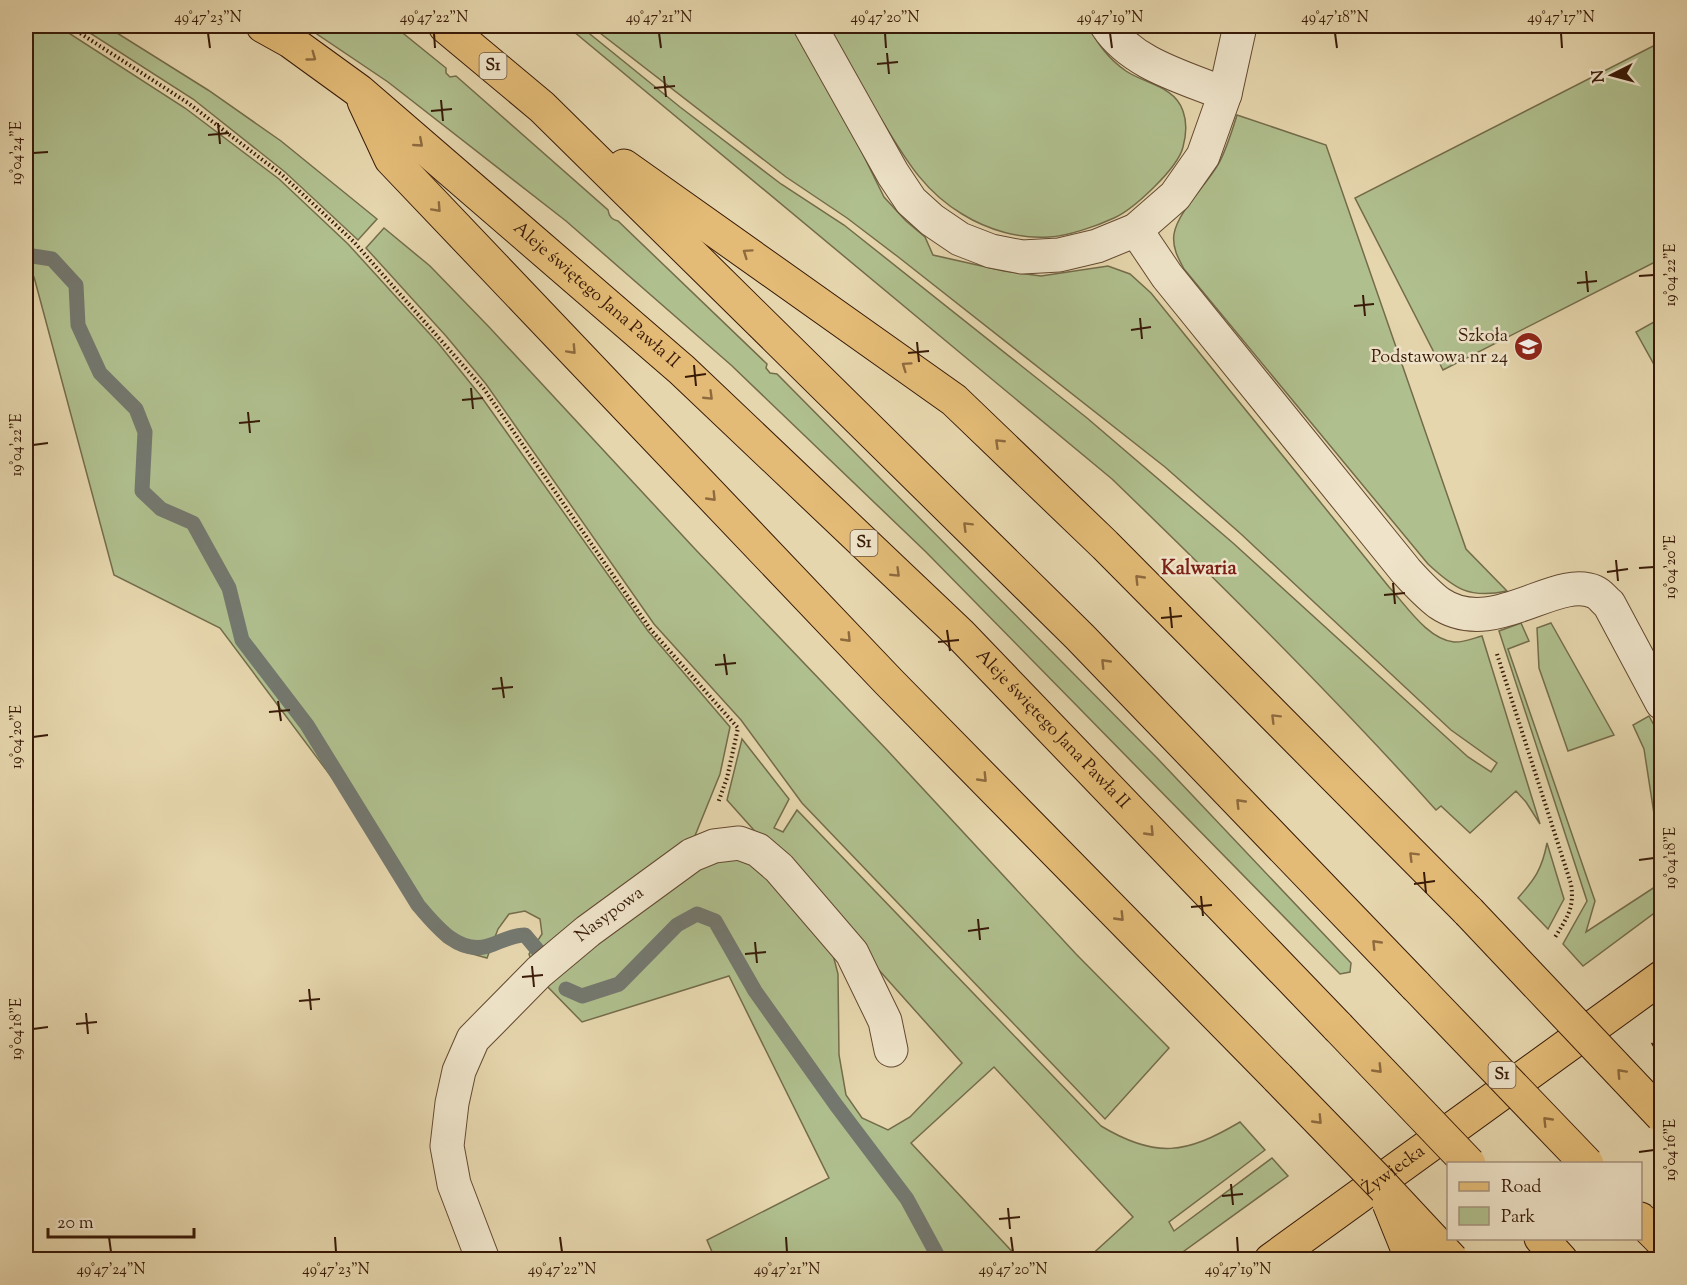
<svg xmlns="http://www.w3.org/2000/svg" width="1687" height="1285" font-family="'Sorts Mill Goudy',serif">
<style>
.green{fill:#b0bf8e;stroke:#746c4a;stroke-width:1.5}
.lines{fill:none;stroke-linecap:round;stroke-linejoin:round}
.stream{stroke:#74786f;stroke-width:15}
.minor-casing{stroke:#644930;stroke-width:35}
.major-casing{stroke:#381a07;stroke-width:35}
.highway-casing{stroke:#381a07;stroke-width:35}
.path{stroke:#381a07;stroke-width:4;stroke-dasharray:1.5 3;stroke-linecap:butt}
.minor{stroke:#efe4ca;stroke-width:33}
.major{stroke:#e3bb76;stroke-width:33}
.highway{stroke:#e3bb76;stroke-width:33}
.highway-bridge-casing{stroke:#381a07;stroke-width:35;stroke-linecap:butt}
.highway-bridge{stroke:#e3bb76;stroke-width:33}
.oneway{stroke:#8e6a3e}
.ticks{fill:none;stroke:#381a07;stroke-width:2}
.labels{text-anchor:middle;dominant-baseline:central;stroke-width:5;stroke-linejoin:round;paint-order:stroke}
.shield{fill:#efe4ca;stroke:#6f5742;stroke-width:1.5}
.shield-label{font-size:16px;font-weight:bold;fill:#381a07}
.street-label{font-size:18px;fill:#381a07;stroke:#efe4ca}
.poi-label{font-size:18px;fill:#381a07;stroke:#efe4ca;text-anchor:end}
.neighbourhood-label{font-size:20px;font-weight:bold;fill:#7a1f14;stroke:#efe4ca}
.neatline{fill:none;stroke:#381a07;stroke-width:2}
.ticks-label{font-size:15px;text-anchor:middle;fill:#381a07}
</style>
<rect width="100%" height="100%" fill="#e6d6ad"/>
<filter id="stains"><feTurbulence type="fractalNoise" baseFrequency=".00333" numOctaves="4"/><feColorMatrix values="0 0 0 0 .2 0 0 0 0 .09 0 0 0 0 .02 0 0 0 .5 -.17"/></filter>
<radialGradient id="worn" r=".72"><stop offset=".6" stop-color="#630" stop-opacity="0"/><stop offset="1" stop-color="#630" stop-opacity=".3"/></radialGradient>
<g class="green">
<polygon points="26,26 58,26 185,108 279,179 348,244 438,343 480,395 648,631 730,727 720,774 690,848 534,967 529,954 542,934 540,919 525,911 509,914 498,929 487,958 462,951 444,942 419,916 336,783 220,628 114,575 34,277 26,276"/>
<polygon points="79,26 106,26 208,90 281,141 377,219 358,240 285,172 193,99"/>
<path d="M305 26H394L446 68V73L450 77 456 76 608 210C609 217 612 220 618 221L767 364 766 368 770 373 777 374 1158 759 1351 963 1350 972 1340 974 926 552 731 365 566 221 388 82Z"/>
<path d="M567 26H580L680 107 781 184 844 225 1087 418 1233 543 1468 757 1491 772 1497 763 1451 730 1241 534 1165 467 897 256 847 218 786 177 591 26H800L884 197 906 221 925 237 933 255 1004 271 1041 276 1108 266 1130 274 1151 293 1389 587C1406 605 1427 639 1454 642 1462 643 1474 638 1482 636L1540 824 1526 802 1516 791 1470 833 1441 806 1436 810C1333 695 1223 586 1112 479Z"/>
<path d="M824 26H1089C1096 43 1110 60 1126 71 1145 84 1175 86 1183 111 1187 122 1186 136 1183 147 1178 168 1134 209 1114 218 1097 226 1068 236 1049 237 1019 239 988 230 962 214 919 188 902 152 876 111 859 82 841 54 824 26Z"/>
<polygon points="1661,42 1661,259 1443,370 1355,198"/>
<path d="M1237 115 1326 145 1466 549 1507 591C1469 599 1455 589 1428 564L1184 269C1178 258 1172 247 1174 234 1178 211 1207 185 1219 163 1227 148 1232 131 1237 115Z"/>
<polygon points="384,228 430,266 490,328 695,549 887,750 1076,954 1169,1048 1105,1119 802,803 741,720 654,624 486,384 446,336 366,248"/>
<polygon points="1661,318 1661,377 1636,332"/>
<polygon points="1521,623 1529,641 1508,649 1595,901 1586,932 1661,883 1661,908 1583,966 1563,944 1587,901 1499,631"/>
<polygon points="1551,623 1614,735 1568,751 1539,668 1537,628"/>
<polygon points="1649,716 1661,738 1661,859 1644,749 1633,725"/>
<path d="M742 739 789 799 774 828 783 832 797 810 1101 1126C1156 1159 1186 1154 1240 1122L1265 1150 1169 1222 1174 1231 1272 1158 1288 1176 1173 1259H1087L1133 1217 994 1067 911 1143 1019 1259H715L707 1240 829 1178 729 976 582 1022 544 983 690 867 731 856 753 861 832 951 838 974 839 1055 846 1095 862 1118 888 1130 910 1117 962 1063 727 800Z"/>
<path d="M1547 843 1564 899 1548 929 1518 898C1535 879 1542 869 1547 843Z"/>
</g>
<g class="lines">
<g class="stream">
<path d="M26 255 52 259 76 285 78 325 100 373 136 409 145 432 142 491 161 509 193 523 229 588 242 640 307 725 418 905C435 925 458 955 488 946 501 942 511 935 525 935L540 953"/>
<polyline points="566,989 582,996 619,984 677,925 697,914 715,921 755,991 836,1105 907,1199 940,1260"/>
</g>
<defs>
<g id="minor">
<polyline points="810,26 893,174 911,201 932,220 960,239 991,251 1022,257 1059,255 1097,246 1136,230 1175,196 1203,156 1225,94 1240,26"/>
<path d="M1107 26C1132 64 1184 77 1225 94"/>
<path d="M1136 230 1167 276 1406 571C1416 582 1427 594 1439 603 1493 640 1555 574 1595 592 1600 594 1605 601 1609 604L1662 703"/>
<path id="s1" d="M483 1260 454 1184 447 1146 452 1103 459 1071 473 1039 539 972 588 931 692 855 714 846 739 843 758 850 779 868 852 953 885 1021 891 1050"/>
</g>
<g id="major">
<path id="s2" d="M1271 1260 1662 977"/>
</g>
<g id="highway">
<path id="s3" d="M263 26 290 41 359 91 682 370 960 634 1338 1027"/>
<polyline points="445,26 542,107 1080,637 1416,986"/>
<polyline points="364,101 391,159 889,682 1278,1078"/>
<polyline points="624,166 954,400 1105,545 1469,912"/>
<polyline points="1640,1219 1662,1241"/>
<polyline points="1541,1238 1561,1260"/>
</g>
</defs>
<use href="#minor" class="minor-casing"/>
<use href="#major" class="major-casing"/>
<use href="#highway" class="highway-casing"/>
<g class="path">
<polyline points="69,26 188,103 281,174 353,241 484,389 651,630 738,728 727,778 718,803"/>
<path d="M1497 654 1571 884C1575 909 1566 919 1554 939"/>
<polyline points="1652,1045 1662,1039"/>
<polyline points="1356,1260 1365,1253"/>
</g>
<use href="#minor" class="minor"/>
<use href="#major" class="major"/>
<use href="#highway" class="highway"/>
<defs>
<g id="highway-bridge">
<polyline points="1469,912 1662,1116"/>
<polyline points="1416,986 1587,1164"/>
<polyline points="1338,1027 1469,1164"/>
<polyline points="1278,1078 1382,1185 1452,1260"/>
<polyline points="1389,1203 1412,1260"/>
</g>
</defs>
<use href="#highway-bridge" class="highway-bridge-casing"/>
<use href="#highway-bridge" class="highway-bridge"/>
</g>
<defs><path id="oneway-chevron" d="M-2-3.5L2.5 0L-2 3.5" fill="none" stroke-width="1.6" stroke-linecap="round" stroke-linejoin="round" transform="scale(1.5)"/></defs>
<g class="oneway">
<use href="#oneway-chevron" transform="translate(312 57) rotate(36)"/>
<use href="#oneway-chevron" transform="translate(419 143) rotate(41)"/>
<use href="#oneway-chevron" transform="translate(437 208) rotate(47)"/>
<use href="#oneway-chevron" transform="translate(747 253) rotate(-145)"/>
<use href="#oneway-chevron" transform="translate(572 350) rotate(47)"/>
<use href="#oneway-chevron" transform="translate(906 366) rotate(-145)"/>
<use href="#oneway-chevron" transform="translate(709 396) rotate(44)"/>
<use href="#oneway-chevron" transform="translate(999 443) rotate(-136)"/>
<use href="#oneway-chevron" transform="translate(712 497) rotate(46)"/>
<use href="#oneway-chevron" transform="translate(967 526) rotate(-135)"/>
<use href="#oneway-chevron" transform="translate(896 573) rotate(44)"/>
<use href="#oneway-chevron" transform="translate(1139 579) rotate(-134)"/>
<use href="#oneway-chevron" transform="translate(847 638) rotate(46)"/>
<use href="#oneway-chevron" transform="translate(1105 663) rotate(-134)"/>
<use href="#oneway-chevron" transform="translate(1275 718) rotate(-135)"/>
<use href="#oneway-chevron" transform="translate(983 778) rotate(46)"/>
<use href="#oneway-chevron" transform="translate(1240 803) rotate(-134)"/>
<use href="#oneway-chevron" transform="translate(1150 832) rotate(46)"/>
<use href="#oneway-chevron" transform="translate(1413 856) rotate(-135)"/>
<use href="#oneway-chevron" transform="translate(1120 917) rotate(46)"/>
<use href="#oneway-chevron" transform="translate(1376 944) rotate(-134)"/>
<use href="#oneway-chevron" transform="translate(1378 1069) rotate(46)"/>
<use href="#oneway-chevron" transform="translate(1621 1073) rotate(-133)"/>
<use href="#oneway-chevron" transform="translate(1318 1120) rotate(46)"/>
<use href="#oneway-chevron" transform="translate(1547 1121) rotate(-134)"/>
</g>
<path class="ticks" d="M208 33 210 48M434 33 435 48M659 33 661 48M885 33 886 48M1110 33 1112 48M1335 33 1337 48M1561 33 1562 48M887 53 889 74M877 64 898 62M664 76 666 97M654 88 675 86M441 100 443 121M431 111 452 109M218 123 220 144M208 135 229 133M33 153 48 152M1586 271 1588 292M1639 276 1654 275M1577 283 1597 281M1363 295 1365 316M1354 306 1374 304M1140 318 1142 339M1131 330 1151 327M917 342 919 362M908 353 929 351M694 365 696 386M685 377 706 374M471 388 473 409M462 400 483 398M248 412 250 433M239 423 260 421M33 445 48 443M1616 560 1618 581M1639 568 1654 567M1607 572 1628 569M1393 583 1395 604M1384 595 1405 593M1170 607 1172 628M1161 618 1182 616M947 630 950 651M938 642 959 640M724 654 727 675M715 665 736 663M501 677 504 698M492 689 513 687M278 701 281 721M269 712 290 710M33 737 48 735M1639 860 1654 858M1424 872 1426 893M1414 884 1435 881M1201 896 1203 916M1191 907 1212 905M978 919 980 940M968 931 989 928M755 942 757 963M745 954 766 952M532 966 534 987M522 977 543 975M309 989 311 1010M299 1001 320 999M86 1013 88 1034M76 1024 97 1022M33 1029 48 1027M1639 1152 1654 1150M1231 1184 1233 1205M1222 1196 1243 1194M1008 1208 1010 1229M999 1219 1020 1217M109 1237 111 1252M335 1237 336 1252M560 1237 562 1252M786 1237 787 1252M1011 1237 1013 1252M1237 1237 1238 1252"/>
<defs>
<symbol id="school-disc" viewBox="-11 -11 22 22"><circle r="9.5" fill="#8f2418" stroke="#efe4ca"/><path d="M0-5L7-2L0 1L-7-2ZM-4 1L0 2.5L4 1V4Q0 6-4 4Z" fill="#fff"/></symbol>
</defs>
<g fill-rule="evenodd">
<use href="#school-disc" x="1512" y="330" width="33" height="33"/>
</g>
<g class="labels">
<g class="shield">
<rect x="479.5" y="53" width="27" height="26" rx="4.5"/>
<rect x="850.5" y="530" width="27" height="26" rx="4.5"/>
<rect x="1488.5" y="1062" width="27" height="26" rx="4.5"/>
</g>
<g class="shield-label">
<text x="493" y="66">S1</text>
<text x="864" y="543">S1</text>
<text x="1502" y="1075">S1</text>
</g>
<g class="street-label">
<text stroke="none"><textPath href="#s3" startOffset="429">Aleje świętego Jana Pawła II</textPath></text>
<text stroke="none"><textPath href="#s3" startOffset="1059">Aleje świętego Jana Pawła II</textPath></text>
<text stroke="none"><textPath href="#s1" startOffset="416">Nasypowa</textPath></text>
<text stroke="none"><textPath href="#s2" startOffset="152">Żywiecka</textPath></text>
</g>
<g class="poi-label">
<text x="1508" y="337">Szkoła<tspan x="1508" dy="21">Podstawowa nr 24</tspan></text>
</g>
<g class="neighbourhood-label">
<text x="1199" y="569">Kalwaria</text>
</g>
</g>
<rect width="1687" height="1285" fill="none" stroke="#e6d6ad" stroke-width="66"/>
<rect x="1447" y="1162" width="195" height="78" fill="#efe4ca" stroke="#a6937c" stroke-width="1.5"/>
<rect x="1459" y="1182" width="30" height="9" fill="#e3bb76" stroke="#a6937c" stroke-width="1.5"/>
<text x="1501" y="1192" font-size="18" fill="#381a07">Road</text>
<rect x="1459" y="1207" width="30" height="18" fill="#b0bf8e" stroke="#a6937c" stroke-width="1.5"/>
<text x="1501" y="1222" font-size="18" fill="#381a07">Park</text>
<g transform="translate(1612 75) rotate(264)" stroke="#efe4ca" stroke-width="4.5" paint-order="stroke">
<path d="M0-4.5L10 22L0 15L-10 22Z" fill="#381a07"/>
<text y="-9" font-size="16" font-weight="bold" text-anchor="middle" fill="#381a07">N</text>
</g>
<path d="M48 1228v9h146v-9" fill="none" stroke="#381a07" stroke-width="3"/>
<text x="57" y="1228" font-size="18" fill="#381a07" stroke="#efe4ca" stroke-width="4.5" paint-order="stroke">20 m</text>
<rect x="33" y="33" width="1621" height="1219" class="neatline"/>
<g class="ticks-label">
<text x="208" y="22">49°47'23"N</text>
<text x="434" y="22">49°47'22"N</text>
<text x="659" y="22">49°47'21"N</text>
<text x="885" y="22">49°47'20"N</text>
<text x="1110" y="22">49°47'19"N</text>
<text x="1335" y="22">49°47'18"N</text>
<text x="1561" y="22">49°47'17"N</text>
<text transform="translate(16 153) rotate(-90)" y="5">19°04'24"E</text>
<text transform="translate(1670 275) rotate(-90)" y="5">19°04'22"E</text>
<text transform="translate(16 445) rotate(-90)" y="5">19°04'22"E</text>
<text transform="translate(1670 567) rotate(-90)" y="5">19°04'20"E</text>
<text transform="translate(16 737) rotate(-90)" y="5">19°04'20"E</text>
<text transform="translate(1670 858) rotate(-90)" y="5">19°04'18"E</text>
<text transform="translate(16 1029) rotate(-90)" y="5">19°04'18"E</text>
<text transform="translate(1670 1150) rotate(-90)" y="5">19°04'16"E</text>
<text x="111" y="1274">49°47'24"N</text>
<text x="336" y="1274">49°47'23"N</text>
<text x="562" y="1274">49°47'22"N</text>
<text x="787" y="1274">49°47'21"N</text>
<text x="1013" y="1274">49°47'20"N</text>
<text x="1238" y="1274">49°47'19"N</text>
</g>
<rect width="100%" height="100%" filter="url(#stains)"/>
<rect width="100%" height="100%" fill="url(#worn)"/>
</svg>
